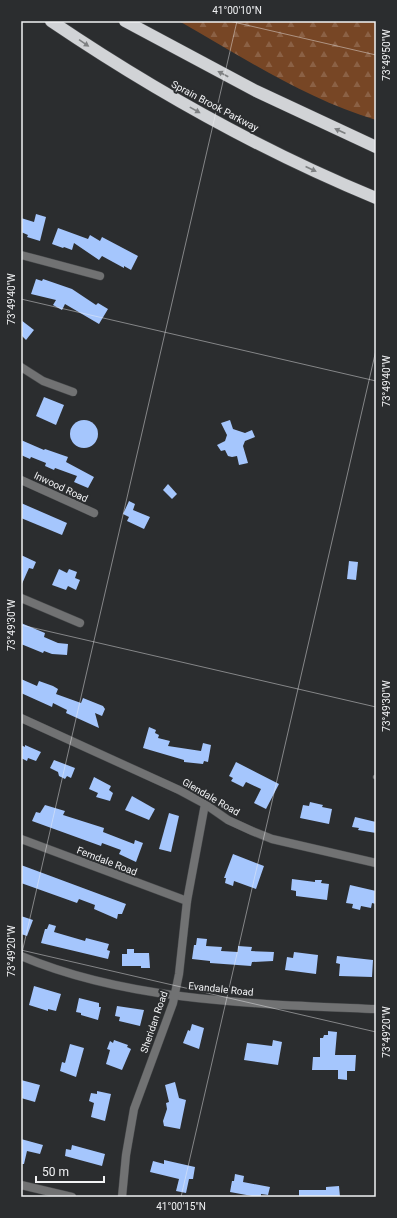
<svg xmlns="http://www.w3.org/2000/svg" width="397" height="1218" font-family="Roboto,sans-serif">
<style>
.forest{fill:url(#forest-firs)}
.building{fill:#a5c6fd}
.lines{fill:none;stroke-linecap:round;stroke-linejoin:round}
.lane-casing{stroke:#47494b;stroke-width:5}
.street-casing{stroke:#47494b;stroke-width:9}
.highway-casing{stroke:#47494b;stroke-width:13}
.lane{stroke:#717273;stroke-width:4}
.street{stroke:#717273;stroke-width:8}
.highway{stroke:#d1d3d6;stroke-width:12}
.oneway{fill:#7e8082}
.ticks{fill:none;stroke:#f1f2f4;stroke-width:1;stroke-opacity:0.45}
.labels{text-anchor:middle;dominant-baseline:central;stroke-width:4;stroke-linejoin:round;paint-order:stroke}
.street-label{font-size:10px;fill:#f1f2f4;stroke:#2b2d2f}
.neatline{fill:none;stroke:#f1f2f4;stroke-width:1.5}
.ticks-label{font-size:10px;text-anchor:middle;fill:#f1f2f4}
</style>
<defs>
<pattern id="forest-firs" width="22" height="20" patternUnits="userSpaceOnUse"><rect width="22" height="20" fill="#774625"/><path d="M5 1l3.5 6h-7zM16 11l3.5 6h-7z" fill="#8b6145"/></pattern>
</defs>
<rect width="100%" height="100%" fill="#2b2d2f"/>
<path class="forest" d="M179 21H376V120C306 99 242 57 179 21Z"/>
<g class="building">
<polygon points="36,214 46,217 40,241 27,237 28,235 21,232 21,218 34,222"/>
<polygon points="58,228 88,239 90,235 100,241 102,237 138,256 131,270 124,266 124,268 102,256 99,260 74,243 72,250 64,247 63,248 52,244"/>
<polygon points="36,279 42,281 43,279 72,289 96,305 98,303 108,309 99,324 65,304 62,310 53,305 56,300 31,294"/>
<polygon points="21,320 34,330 26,340 21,335"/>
<polygon points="44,397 64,405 56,425 36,416"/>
<polygon points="230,420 233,429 245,433 252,430 255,437 245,441 243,446 248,463 239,465 237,456 232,457 228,456 225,450 221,451 217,445 225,441 227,435 221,423"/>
<circle cx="84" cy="434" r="14"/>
<polygon points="21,440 44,450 45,449 68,457 66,462 94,477 88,488 74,482 77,476 55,468 54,470 45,466 46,463 31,457 30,459 21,455"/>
<polygon points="168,484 177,494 172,499 163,490"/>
<polygon points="129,501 135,504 133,510 150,517 144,529 127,521 129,517 123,514"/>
<polygon points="21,503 67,523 62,535 21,518"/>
<polygon points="21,555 36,562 33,569 29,568 21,586"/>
<polygon points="349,561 358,562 356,580 347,579"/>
<polygon points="59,569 67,573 69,569 77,572 75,578 80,580 76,590 68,586 66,590 52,585"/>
<polygon points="21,623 45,633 44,637 58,643 68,644 67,655 52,654 44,651 43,653 21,644"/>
<polygon points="21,679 37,686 39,681 53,686 58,689 56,694 81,703 83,698 103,706 105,709 102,716 95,713 99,728 66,713 67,710 53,703 52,707 21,693"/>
<polygon points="149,727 156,730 155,733 159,735 158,738 170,741 168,746 201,751 203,743 211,745 208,762 204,761 203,764 184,762 184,760 143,748"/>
<polygon points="21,745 25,747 25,745 41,752 36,761 28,758 27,761 21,758"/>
<polygon points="54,760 75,768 71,778 67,776 65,779 59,776 58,772 50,768"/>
<polygon points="236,762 279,784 266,809 254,803 261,789 246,782 243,787 231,781 233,778 229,776"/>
<polygon points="94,777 111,786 109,790 113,793 110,801 96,797 98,793 89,789"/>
<polygon points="132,796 155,809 149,820 125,810"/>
<polygon points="310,802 323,805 322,807 332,809 329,824 300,818 303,805 309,806"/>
<polygon points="45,805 65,811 63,815 104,828 103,832 134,844 135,840 143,843 136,862 119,854 121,850 102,843 101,846 32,821 36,812 40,813"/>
<polygon points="169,813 179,816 171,852 159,849"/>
<polygon points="355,817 376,822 376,833 358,830 359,828 352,827"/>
<polygon points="233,854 264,866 256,889 234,881 233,886 225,883 226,878 224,878"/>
<polygon points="21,865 126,904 122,914 118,914 117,919 94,909 95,905 79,899 77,903 21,883"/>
<polygon points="292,879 315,882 315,880 322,880 321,883 329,884 327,900 296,896 296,891 291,890"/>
<polygon points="350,885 376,891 376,904 372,903 371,908 361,906 360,910 352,908 353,904 346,903"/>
<polygon points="21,916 33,920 27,936 21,934"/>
<polygon points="49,924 56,926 54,932 85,941 86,938 109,944 107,950 110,951 108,959 41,943 45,929 47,929"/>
<polygon points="197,938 207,939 206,946 222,947 221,951 238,952 238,946 252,947 251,951 274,952 273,961 252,962 251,966 210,963 210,961 192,959 194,945 196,945"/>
<polygon points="127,949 134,949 134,953 149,953 150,968 141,968 141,966 122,966 122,954 127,954"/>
<polygon points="294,952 318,955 316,974 285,970 287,957 293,958"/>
<polygon points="337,956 373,960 372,977 339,976 340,964 336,963"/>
<polygon points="34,986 61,994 56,1011 48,1009 48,1011 29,1005"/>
<polygon points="79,998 99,1003 99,1007 101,1007 98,1020 81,1015 81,1013 76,1012"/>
<polygon points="117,1006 144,1010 140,1026 119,1021 120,1017 115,1016"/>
<polygon points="192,1024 204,1028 199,1049 183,1043 188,1030 190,1031"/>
<polygon points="328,1031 337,1032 335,1055 356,1055 355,1071 347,1071 347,1080 338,1079 338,1070 312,1070 313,1057 320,1057 320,1038 323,1038 324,1035 328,1035"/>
<polygon points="114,1040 128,1045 127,1047 131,1049 122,1070 106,1064 110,1050 107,1049 110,1041 113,1043"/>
<polygon points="273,1040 282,1042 278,1065 244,1060 247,1043 272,1046"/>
<polygon points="70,1044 84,1048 76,1077 60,1071 62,1062 65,1063"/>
<polygon points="21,1080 40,1085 35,1102 21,1098"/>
<polygon points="175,1082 179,1098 186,1100 180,1129 164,1126 163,1121 167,1109 166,1103 169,1102 165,1085"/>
<polygon points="97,1091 111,1094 105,1121 91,1117 94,1103 89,1101 91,1093 97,1094"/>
<polygon points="21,1139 43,1145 40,1154 27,1151 24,1164 21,1164"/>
<polygon points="72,1145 105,1154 102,1166 65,1156 66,1149 71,1150"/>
<polygon points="164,1160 195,1167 193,1179 189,1179 186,1193 176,1191 179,1179 150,1172 153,1161 164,1164"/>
<polygon points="235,1174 244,1176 243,1182 270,1187 268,1195 261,1194 261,1197 258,1197 230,1192 232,1181 234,1181"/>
<polygon points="339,1186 340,1197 299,1197 299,1190 326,1190 326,1187"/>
</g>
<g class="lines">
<defs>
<polyline id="lane" points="375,777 376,777"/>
<g id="street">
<polyline points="21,255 100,276"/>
<polyline points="21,367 43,381 73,392"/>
<polyline points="21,480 94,513"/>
<polyline points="21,598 80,623"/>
<polyline points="21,718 179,790 205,804 228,820 252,831 272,839 376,863"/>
<polyline points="21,839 187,901"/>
<path d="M21 956C129 1002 260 1004 376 1009"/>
<polyline points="21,1185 72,1197"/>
<polyline points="122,1197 126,1155 134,1109 173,1003 179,974 187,901 205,804"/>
</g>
<g id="highway">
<path d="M51 21C153 90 262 151 376 198"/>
<polyline points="125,21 256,91 376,147"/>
</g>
</defs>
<use href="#lane" class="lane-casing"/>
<use href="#street" class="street-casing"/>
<use href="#highway" class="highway-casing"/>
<use href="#lane" class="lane"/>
<use href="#street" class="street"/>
<use href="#highway" class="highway"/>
</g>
<defs><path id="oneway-solid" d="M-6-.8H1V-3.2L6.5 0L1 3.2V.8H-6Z"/></defs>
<g class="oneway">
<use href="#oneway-solid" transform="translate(84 43) rotate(34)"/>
<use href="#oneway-solid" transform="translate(223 74) rotate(-152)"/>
<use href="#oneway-solid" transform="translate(195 110) rotate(29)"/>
<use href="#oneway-solid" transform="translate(340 131) rotate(-156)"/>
<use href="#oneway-solid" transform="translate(311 169) rotate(25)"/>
</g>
<path class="ticks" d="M229 21 376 55M21 25 22 21M21 299 376 381M21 625 376 707M21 950 376 1032M21 957 237 21M181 1197 376 350"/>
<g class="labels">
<g class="street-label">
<text transform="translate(215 106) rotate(28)">Sprain Brook Parkway</text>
<text transform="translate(61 487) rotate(25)">Inwood Road</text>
<text transform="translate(211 797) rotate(30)">Glendale Road</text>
<text transform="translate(107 861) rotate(21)">Ferndale Road</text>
<text transform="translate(221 989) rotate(6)">Evandale Road</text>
<text transform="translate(154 1022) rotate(-71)">Sheridan Road</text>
</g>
</g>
<rect width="397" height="1218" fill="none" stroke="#2b2d2f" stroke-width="44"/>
<path d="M36 1176v6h68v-6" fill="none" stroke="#f1f2f4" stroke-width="2"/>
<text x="42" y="1176" font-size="12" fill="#f1f2f4" stroke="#2b2d2f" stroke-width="3" paint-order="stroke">50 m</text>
<rect x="22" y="22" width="353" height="1174" class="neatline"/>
<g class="ticks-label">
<text x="237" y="14">41°00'10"N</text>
<text transform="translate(386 55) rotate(-90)" y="4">73°49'50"W</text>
<text transform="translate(11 299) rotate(-90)" y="4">73°49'40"W</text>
<text transform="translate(386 381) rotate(-90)" y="4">73°49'40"W</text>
<text transform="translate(11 625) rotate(-90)" y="4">73°49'30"W</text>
<text transform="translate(386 706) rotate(-90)" y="4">73°49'30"W</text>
<text transform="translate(11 951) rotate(-90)" y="4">73°49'20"W</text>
<text transform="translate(386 1032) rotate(-90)" y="4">73°49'20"W</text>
<text x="181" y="1210">41°00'15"N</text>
</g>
</svg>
